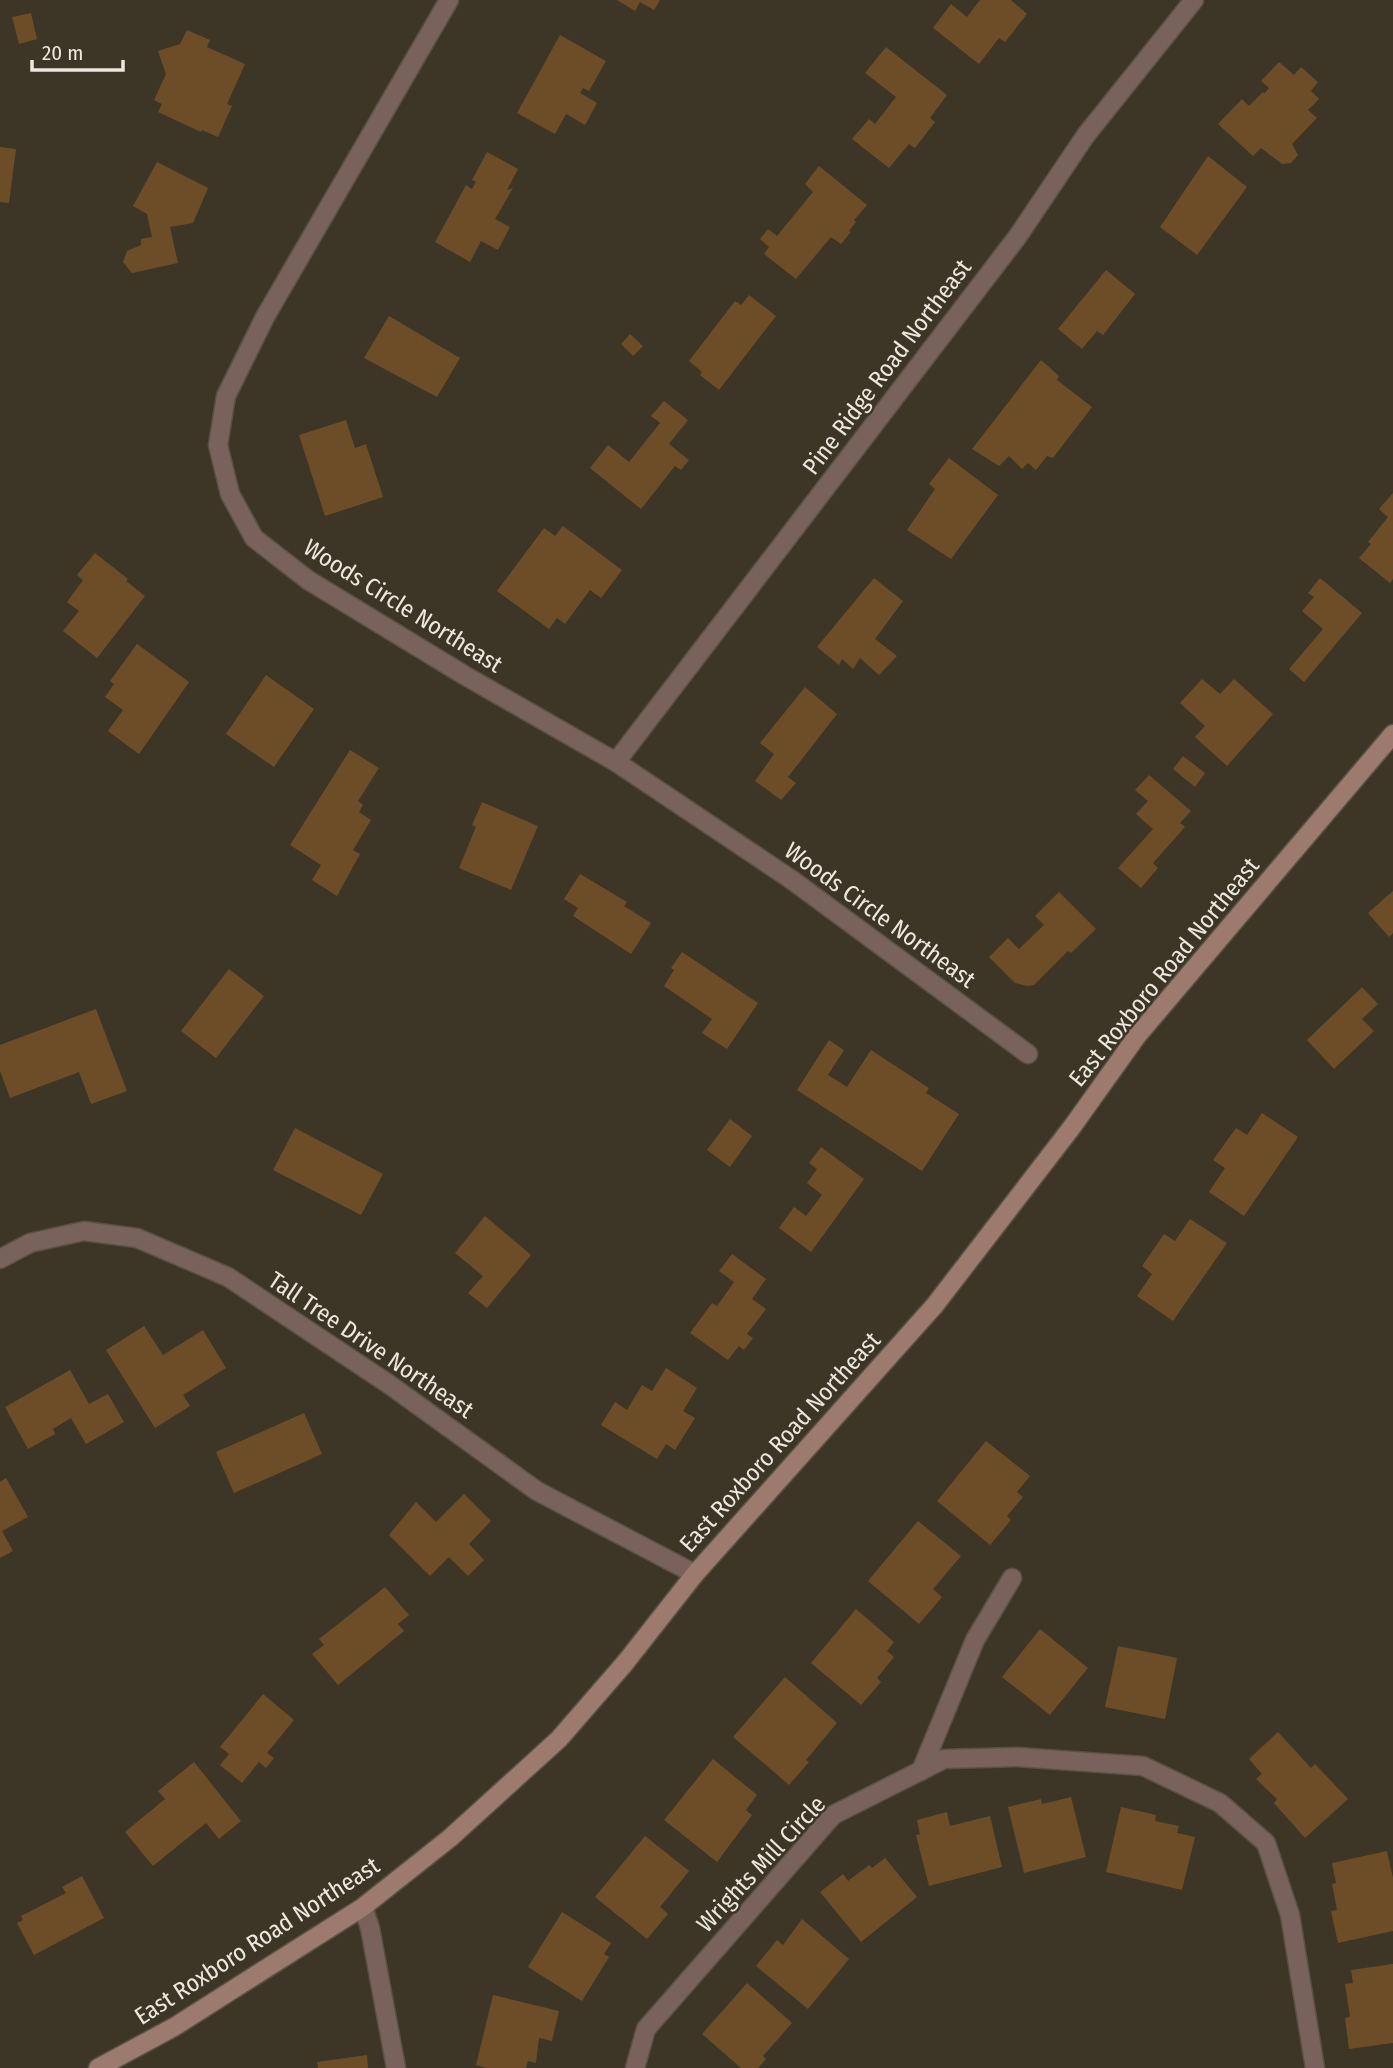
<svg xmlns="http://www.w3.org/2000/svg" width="1393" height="2068" font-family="'Fira Sans Condensed',sans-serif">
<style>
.building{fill:#6d4d27}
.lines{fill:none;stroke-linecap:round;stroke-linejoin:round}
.street-casing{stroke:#595244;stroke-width:21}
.secondary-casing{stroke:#595244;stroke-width:21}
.street{stroke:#78625b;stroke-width:18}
.secondary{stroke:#9c7a6e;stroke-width:18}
.labels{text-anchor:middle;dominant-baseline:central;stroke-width:5;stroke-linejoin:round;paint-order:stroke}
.street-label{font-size:24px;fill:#ece8df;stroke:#3d3627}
</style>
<rect width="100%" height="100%" fill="#3d3627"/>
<g class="building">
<polygon points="617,0 660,0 654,10 640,2 635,11"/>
<polygon points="980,0 1011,0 1027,14 1005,42 999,38 979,64 933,28 951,4 967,17"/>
<polygon points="31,13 37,39 19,44 12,17"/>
<polygon points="187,30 210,40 207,47 245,64 227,104 232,106 218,137 202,130 201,132 158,112 162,104 154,100 166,74 158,51 180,44"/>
<polygon points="560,35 606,61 589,91 583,88 580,93 597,103 585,125 566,114 555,134 517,113"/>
<polygon points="886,47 947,95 930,118 935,122 915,148 909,144 889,168 852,139 869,119 875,124 896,97 865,73"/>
<polygon points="1279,62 1294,75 1301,67 1318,82 1311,91 1319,99 1308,110 1317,118 1292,144 1298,155 1291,163 1282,164 1261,148 1253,156 1218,124 1242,99 1249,106 1263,92 1264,94 1269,88 1261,81"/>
<polygon points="0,147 16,149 9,203 0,202"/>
<polygon points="487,152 518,169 507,190 513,188 495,219 510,227 498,250 481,241 470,262 435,242 466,185 472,189 476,182 472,180"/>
<polygon points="1208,156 1247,187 1197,255 1160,227"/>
<polygon points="157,162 208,188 193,223 170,227 178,263 132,273 123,262 127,251 141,245 141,239 152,237 147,214 133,206"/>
<polygon points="819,166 867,205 854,220 856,222 849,231 851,232 841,244 831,237 796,279 764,254 769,247 760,239 768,229 777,236 813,192 805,184"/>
<polygon points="1106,270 1135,294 1103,335 1097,331 1082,349 1058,329"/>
<polygon points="749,295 776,316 719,390 700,375 702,372 689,361 735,301 741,305"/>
<polygon points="389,316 460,358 437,397 364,358"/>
<polygon points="630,334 643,346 633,356 621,344"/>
<polygon points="1041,360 1059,376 1057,380 1092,407 1053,458 1047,456 1036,470 1028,463 1022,469 1009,456 999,466 972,449"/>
<polygon points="664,401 688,420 669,444 689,460 681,470 675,466 641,509 590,468 608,445 629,462 660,423 651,416"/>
<polygon points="346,420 355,448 366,444 383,497 325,516 299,435"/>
<polygon points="949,458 998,495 951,559 907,530 935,489 929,484"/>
<polygon points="1393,493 1393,579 1390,583 1359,558 1371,544 1368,542 1388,517 1379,509"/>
<polygon points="563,526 622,570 601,598 590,590 565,624 557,618 549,629 497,591 544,528 555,536"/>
<polygon points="95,553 128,579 126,581 145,596 97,658 63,631 79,611 67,602 83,580 77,575"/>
<polygon points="874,578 903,601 875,639 897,656 879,675 860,658 853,669 842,659 839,665 817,647"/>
<polygon points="1320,578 1362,613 1304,682 1289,669 1323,629 1302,611 1314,597 1308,593"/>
<polygon points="137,644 189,682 139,754 108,731 123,710 105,697 114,684 110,681"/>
<polygon points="266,675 314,709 274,767 226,734"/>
<polygon points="1202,679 1220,694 1234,679 1273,714 1227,766 1195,737 1205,726 1180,703"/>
<polygon points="805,687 837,714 788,777 796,783 781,800 755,781 774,754 760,743"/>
<polygon points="350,750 379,768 358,801 363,805 359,812 371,820 353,850 360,854 337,896 312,880 321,865 290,845"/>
<polygon points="1183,756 1205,773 1195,787 1173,769"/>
<polygon points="1149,775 1191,811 1180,823 1185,827 1153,863 1158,868 1141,888 1118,868 1153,829 1136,814 1148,801 1135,790"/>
<polygon points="482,802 538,826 511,890 459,868 476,827 472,825"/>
<polygon points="580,874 627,902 624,906 651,923 631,954 573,916 578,908 564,899"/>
<polygon points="1393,891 1393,933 1389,937 1368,913"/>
<polygon points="1059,892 1096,929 1071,953 1068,951 1034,985 1028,986 1015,983 989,957 1008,938 1019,949 1044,925 1035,916"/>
<polygon points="682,952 758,1003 727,1049 702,1033 712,1019 664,986 674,970 671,968"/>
<polygon points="229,969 264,996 216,1058 181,1031"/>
<polygon points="1362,987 1378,1004 1362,1019 1374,1031 1334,1069 1307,1040"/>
<polygon points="96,1009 127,1091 91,1104 79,1072 10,1098 0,1071 0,1045"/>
<polygon points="829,1040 844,1050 828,1075 847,1087 871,1050 929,1088 926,1093 959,1114 922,1171 797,1090"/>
<polygon points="1262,1113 1298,1137 1244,1216 1209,1192 1225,1168 1213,1160 1236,1128 1247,1135"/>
<polygon points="730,1119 752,1136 730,1167 707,1150"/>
<polygon points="295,1128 383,1174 361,1215 273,1170"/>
<polygon points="821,1147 864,1179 811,1252 779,1228 794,1207 806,1216 822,1195 807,1183 817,1169 809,1163"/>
<polygon points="485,1216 531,1255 487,1308 468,1293 483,1276 455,1253"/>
<polygon points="1190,1219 1227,1243 1173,1321 1137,1296 1152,1274 1142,1266 1164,1234 1175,1241"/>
<polygon points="732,1254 766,1279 752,1299 766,1309 747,1334 753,1338 744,1350 739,1346 728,1360 690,1333 712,1303 717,1306 734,1282 719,1271"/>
<polygon points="144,1326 163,1355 203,1330 226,1368 183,1395 190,1406 155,1428 106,1350"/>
<polygon points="666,1368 697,1388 683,1411 695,1418 675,1450 666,1444 657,1459 601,1425 615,1402 627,1410 642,1385 652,1391"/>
<polygon points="70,1370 89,1404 108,1394 124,1422 86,1444 71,1418 53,1429 55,1434 28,1449 5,1407"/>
<polygon points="304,1413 322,1454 234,1493 216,1452"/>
<polygon points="986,1441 1030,1476 1017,1492 1023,1497 1007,1516 1011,1520 990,1545 937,1501"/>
<polygon points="6,1478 28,1517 2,1531 13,1551 0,1558 0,1482"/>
<polygon points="464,1494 491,1521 469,1544 484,1560 468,1576 449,1557 430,1576 389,1535 416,1502 436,1522"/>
<polygon points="918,1521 961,1556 933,1589 942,1597 919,1624 868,1581"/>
<polygon points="385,1587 409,1615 398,1624 404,1631 338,1685 312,1654 324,1645 319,1639"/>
<polygon points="856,1609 894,1642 887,1651 894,1657 877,1678 881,1682 861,1705 811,1663"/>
<polygon points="1040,1629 1088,1668 1050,1715 1002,1677"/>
<polygon points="1118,1646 1177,1658 1165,1719 1105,1707"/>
<polygon points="785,1677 837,1723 806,1760 809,1762 789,1785 733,1737"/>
<polygon points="263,1694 294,1720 267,1753 274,1758 266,1768 259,1762 242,1783 220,1765 229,1754 220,1747"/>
<polygon points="1278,1732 1311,1768 1315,1764 1348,1799 1305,1838 1274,1803 1277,1799 1256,1779 1262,1774 1249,1759"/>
<polygon points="713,1759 757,1795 746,1810 752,1815 717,1862 664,1820"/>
<polygon points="194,1762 241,1821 219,1839 206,1823 153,1866 125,1832 165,1799 158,1791"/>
<polygon points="1071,1797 1086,1857 1024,1873 1008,1807 1041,1799 1042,1804"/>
<polygon points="1121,1807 1156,1815 1155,1821 1179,1826 1177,1833 1195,1837 1182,1890 1106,1872"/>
<polygon points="947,1812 950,1826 990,1816 1002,1867 929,1886 916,1835 920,1834 917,1820"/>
<polygon points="645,1836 689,1871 660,1907 668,1914 647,1939 595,1897"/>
<polygon points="1387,1851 1393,1878 1393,1931 1338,1943 1331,1911 1337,1910 1332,1884 1336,1883 1332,1863"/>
<polygon points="885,1858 917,1897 861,1942 820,1892 843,1874 848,1881 869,1865 872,1868"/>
<polygon points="82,1876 104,1918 34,1955 17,1923 23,1920 21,1916 66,1893 62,1887"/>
<polygon points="562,1912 611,1943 604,1954 609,1957 582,2001 528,1967"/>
<polygon points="802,1919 849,1959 808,2009 756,1966 777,1940 783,1945"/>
<polygon points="1393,1964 1393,2043 1349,2049 1345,2018 1350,2017 1345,1984 1353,1983 1351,1970"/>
<polygon points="747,1983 792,2023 763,2056 766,2059 758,2068 741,2068 702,2034"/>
<polygon points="493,1995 559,2011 552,2041 539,2038 536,2063 528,2061 526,2068 486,2068 476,2065"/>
<polygon points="367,2055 368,2068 318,2068 317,2062"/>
</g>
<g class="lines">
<defs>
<g id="street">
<polyline points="449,0 265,317 226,396 218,445 230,494 254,538 308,580 464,675 616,762 792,880 1028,1054"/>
<polyline points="616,762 1018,236 1086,135 1194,0"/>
<polyline points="0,1259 30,1243 84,1231 137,1238 228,1277 390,1385 537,1491 695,1574"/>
<polyline points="921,1771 975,1640 1012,1578"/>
<polyline points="363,1907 370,1928 396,2068"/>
<polyline points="635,2068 646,2029 833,1815 944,1759 1017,1757 1143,1766 1220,1803 1266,1843 1290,1915 1315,2068"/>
</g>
<polyline id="secondary" points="98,2068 174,2027 363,1907 450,1838 559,1739 625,1663 695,1574 935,1305 1072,1127 1137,1036 1393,734"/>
</defs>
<use href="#street" class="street-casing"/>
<use href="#secondary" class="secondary-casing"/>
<use href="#street" class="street"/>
<use href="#secondary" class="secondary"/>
</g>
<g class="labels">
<g class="street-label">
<text transform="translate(887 367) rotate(-53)">Pine Ridge Road Northeast</text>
<text transform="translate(403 606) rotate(32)">Woods Circle Northeast</text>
<text transform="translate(880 915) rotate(36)">Woods Circle Northeast</text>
<text transform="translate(1164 972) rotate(-51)">East Roxboro Road Northeast</text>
<text transform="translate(371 1345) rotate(34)">Tall Tree Drive Northeast</text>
<text transform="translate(780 1442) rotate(-48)">East Roxboro Road Northeast</text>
<text transform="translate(761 1864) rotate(-47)">Wrights Mill Circle</text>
<text transform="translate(257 1941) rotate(-33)">East Roxboro Road Northeast</text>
</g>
</g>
<path d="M32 60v10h91v-10" fill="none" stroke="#ece8df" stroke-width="3.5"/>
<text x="42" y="60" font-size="21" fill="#ece8df" stroke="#3d3627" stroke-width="5" paint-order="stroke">20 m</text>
</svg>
